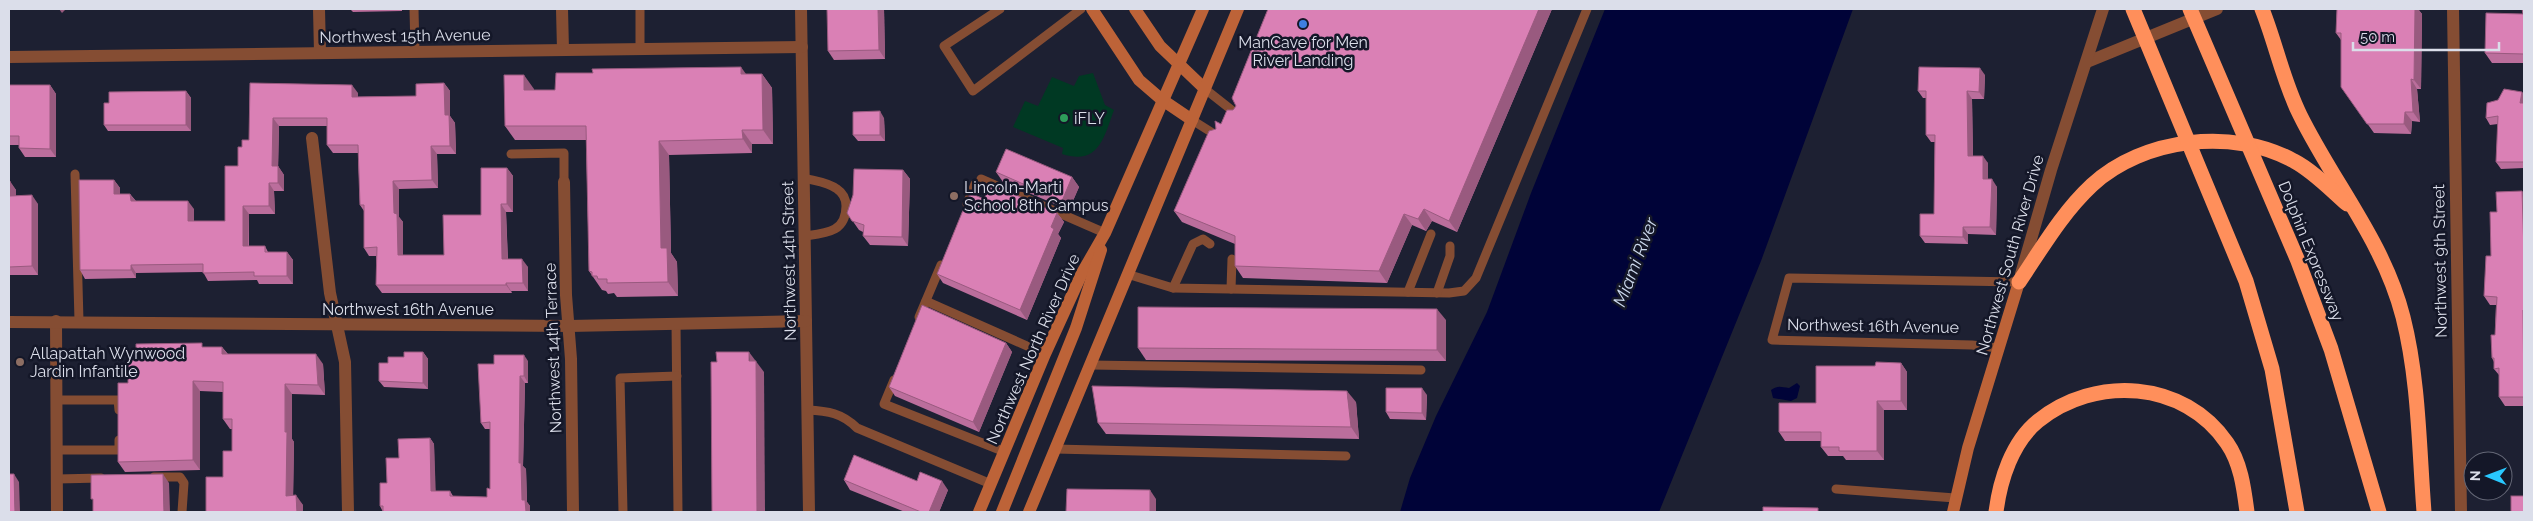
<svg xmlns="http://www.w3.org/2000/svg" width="2533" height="521" font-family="Raleway,sans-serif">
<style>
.green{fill:#003923}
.water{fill:#000338}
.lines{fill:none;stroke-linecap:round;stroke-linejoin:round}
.lane{stroke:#854d33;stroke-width:9}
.street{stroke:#854d33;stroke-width:12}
.secondary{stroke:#bd6338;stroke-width:12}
.highway{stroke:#ff8f5b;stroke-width:15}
.highway-bridge{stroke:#ff8f5b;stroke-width:15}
.wall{fill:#bb6e9c}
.shaded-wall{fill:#995a7f}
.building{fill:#da80b5;stroke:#995a7f}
.shop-dot{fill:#3f7fe0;stroke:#141728;stroke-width:2}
.leisure-dot{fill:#2e9e5b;stroke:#141728;stroke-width:2}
.education-dot{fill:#8d6e63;stroke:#141728;stroke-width:2}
.labels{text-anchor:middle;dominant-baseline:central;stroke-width:5;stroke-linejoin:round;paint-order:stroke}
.street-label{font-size:16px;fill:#dbdeea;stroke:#141728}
.poi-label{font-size:16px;fill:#dbdeea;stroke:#141728;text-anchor:start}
.water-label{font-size:18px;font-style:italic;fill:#ccd9ee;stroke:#141728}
</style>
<rect width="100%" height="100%" fill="#1d2032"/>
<path class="green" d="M1093 73 1105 105 1114 110C1104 137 1099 166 1062 154L1063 148 1013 127 1025 101 1038 106 1052 77 1074 86 1079 76Z"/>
<g class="water">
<polygon points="1605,9 1853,9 1761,261 1659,512 1400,512 1410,478 1436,416 1487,312 1531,193"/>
<path d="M1797 383 1800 386 1797 398 1791 401 1773 398 1771 390C1778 385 1781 387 1789 388Z"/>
</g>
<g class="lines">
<g class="lane">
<polyline points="414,9 415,51"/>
<polyline points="640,9 640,48"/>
<polyline points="1000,9 944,46 973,91 1081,9"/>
<polyline points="1205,89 1238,115"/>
<polyline points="1192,120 1219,137"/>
<polyline points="511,154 564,153 564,182"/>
<polyline points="75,174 79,321"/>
<path d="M804 178C815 181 828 182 837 189 843 193 846 199 846 206 846 232 827 233 805 236"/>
<polyline points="981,179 1105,233"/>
<polyline points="967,204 975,184"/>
<polyline points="1127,274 1173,288 1449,293 1464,291 1476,278 1587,9"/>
<polyline points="1173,288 1193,244 1203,239 1210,244"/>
<polyline points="1231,289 1232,259"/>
<polyline points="1408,292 1431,234"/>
<polyline points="1437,293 1450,256 1450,246"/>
<polyline points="926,301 1045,354"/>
<polyline points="919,317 941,265"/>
<polyline points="676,323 678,512"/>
<polyline points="1999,348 1972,345 1772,340 1789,278 2019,282"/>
<polyline points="1090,365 1421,370"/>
<polyline points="894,380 884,404 1005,452"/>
<polyline points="56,400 118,400 119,410"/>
<path d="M807 410C828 411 842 413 857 428L991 484"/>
<polyline points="1055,449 1346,456"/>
<polyline points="56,450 119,450 119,440"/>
<polyline points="154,477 180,477 184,483 182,512"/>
<polyline points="57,479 101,478"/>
<polyline points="1836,489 1955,498"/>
<polyline points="623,512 620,378 677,376"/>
</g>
<g class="street">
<polyline points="319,9 320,53"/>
<polyline points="562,9 563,50"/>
<polyline points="801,9 809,512"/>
<polyline points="2453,9 2461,512"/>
<polyline points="9,57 802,47"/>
<polyline points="2087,62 2217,9"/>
<polyline points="312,138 330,293 345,362 348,512"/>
<polyline points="564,182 566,295 571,359 573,512"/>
<polyline points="2021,274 2051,170 2103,9"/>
<polyline points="56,321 57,512"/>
<polyline points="9,322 569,326 806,321"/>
</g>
<g class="secondary">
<polyline points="1092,9 1139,80 1161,99 1192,120"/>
<polyline points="1135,9 1160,46 1205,89"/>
<polyline points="979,512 1045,354 1082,273 1105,233 1203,9"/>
<polyline points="1002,512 1076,328 1101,250"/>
<polyline points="1029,512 1238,9"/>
<polyline points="1953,512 1968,448 2019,282"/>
</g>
<g class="highway">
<path d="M2262 9C2276 44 2283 81 2300 115 2334 184 2384 242 2403 317 2419 380 2419 448 2424 512"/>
<path d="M2019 282C2042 248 2062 213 2092 185 2143 138 2233 127 2294 161 2313 171 2330 189 2347 204"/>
<path d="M1996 512C2000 480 2012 442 2038 421 2095 375 2184 380 2227 443 2241 463 2244 489 2247 512"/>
</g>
<g class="highway-bridge">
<polyline points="2133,9 2246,281 2272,369 2297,512"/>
<polyline points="2190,9 2298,261 2331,349 2379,512"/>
</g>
</g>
<g class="wall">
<polygon points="350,9 402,9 402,11 353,12"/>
<polygon points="884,9 885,59 834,60 828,51"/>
<polygon points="1552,9 1457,232 1432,221 1426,231 1412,225 1387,283 1243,278 1235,266 1235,244 1182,222 1174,211 1216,129 1221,124 1233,110"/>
<polygon points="2337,9 2418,9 2422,14 2421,89 2417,89 2420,122 2412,121 2411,134 2374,133 2341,87 2341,40 2336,33"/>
<polygon points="2524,9 2524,63 2492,63 2485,53 2523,14"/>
<polygon points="746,74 762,74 772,88 773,144 752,144 752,153 669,155 671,253 677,262 678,296 617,297 614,293 608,294 606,291 602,290 589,271 586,140 515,140 505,126 534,90 555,90"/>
<polygon points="1985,75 1984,99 1972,99 1973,156 1988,163 1988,179 1997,187 1996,235 1968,234 1968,244 1925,243 1920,236 1934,214 1935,142 1931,142 1926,135 1926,98 1923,98 1918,91"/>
<polygon points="250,83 358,93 358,97 416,96 444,83 450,91 450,116 455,123 456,154 437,154 438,188 399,189 399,217 403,222 403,255 444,255 481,215 507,168 513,176 513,212 506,212 508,259 528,267 528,291 511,291 512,293 382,293 376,285 376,256 369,256 364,248 364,211 360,205 358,153 333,153 327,145 327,126 279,126 278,166 284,175 284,191 274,191 275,214 249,214 249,246 265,246 268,252 287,252 293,260 293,284 259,284 257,280 208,281 203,272 136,273 136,278 85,279 80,270 114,180 120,188 120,194 130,194 136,201 194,209 194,221 225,221 242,147 249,140"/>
<polygon points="9,85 50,85 56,94 56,157 25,157 19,148 19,145 9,145"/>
<polygon points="186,91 191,98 191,131 108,131 104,125 109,103"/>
<polygon points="2522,92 2524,96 2524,168 2501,169 2496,162 2498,124 2490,125 2486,118 2498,100"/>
<polygon points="884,118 885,141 858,141 853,135"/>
<polygon points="903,170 910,179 908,246 870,245 863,236 863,232 859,230 847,213"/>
<polygon points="996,172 1072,177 1079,187 1069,210 1003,182"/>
<polygon points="9,181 16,190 16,196 38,204 38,275 10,275 9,273"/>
<polygon points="2524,194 2524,406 2505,406 2499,397 2499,375 2494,369 2494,362 2492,358 2495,335 2496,305 2490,305 2484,296 2491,256"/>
<polygon points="984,199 1057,213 1064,222 1058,234 1061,238 1027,320 943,283 937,274"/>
<polygon points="1446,320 1446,361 1146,360 1138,348"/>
<polygon points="1006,343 1012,352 979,432 895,396 889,387"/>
<polygon points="204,347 222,347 228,354 323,364 325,395 292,394 292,439 294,442 293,496 303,505 223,477 232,451 232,429 230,429 223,419 223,392 200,391 200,470 125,472 118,462 128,383 136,351"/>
<polygon points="423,352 428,359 428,389 384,387 379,381 388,363 404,357"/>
<polygon points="528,361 528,383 525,383 523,466 526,469 527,502 530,506 530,512 383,512 380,506 387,483 399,458 430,438 434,444 435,491 450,491 453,496 487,497 490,489 490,429 485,429 481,423 494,364"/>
<polygon points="1901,363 1907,372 1907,410 1884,410 1884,460 1846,460 1843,456 1828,456 1821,447 1821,441 1785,441 1779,432 1816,403"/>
<polygon points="1427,395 1426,420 1390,419 1386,412"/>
<polygon points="1356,402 1359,439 1106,434 1098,423"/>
<polygon points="844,480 917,481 948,490 939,512 905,512 850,490"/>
</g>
<g class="shaded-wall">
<polygon points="59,9 66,9 62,13"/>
<polygon points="878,9 884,9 885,59 879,50"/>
<polygon points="1539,9 1552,9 1457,232 1449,221"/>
<polygon points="2415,9 2418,9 2422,14 2421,89 2414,80"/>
<polygon points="741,67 751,81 741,74"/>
<polygon points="1980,68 1985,75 1984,99 1979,92"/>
<polygon points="762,74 772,88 773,144 763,130"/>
<polygon points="524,75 534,89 534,104 524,90"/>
<polygon points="2411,79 2417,89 2420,122 2413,112"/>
<polygon points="444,83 450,91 450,116 455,123 456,154 450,146 445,115"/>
<polygon points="50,85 56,94 56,157 50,149"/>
<polygon points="352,85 358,93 358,105 352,97"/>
<polygon points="186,91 191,98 191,131 186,125"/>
<polygon points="1967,91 1972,99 1973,163 1968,156"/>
<polygon points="2522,92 2524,96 2524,108 2520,103"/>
<polygon points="880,111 884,118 885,141 880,135"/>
<polygon points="2405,112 2412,121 2411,134 2404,124"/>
<polygon points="273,118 279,126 278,175 272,166"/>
<polygon points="742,130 752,144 752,153 743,139"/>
<polygon points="659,141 669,155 671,253 677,262 678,296 668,282 661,248"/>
<polygon points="431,146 437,154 438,188 432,180"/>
<polygon points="1983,156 1988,163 1988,186 1983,179"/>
<polygon points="278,166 284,175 284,191 278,183"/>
<polygon points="507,168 513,176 513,212 507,204"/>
<polygon points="903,170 910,179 908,246 902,237"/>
<polygon points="1072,177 1079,187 1069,210 1062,201"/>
<polygon points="1992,179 1997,187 1996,235 1990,227"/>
<polygon points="114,180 120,188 120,202 114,194"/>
<polygon points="10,181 16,190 16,204 10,196"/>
<polygon points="393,181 399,189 399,217 403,222 403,263 398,255 394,213"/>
<polygon points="269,183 274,191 275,214 269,206"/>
<polygon points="2522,191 2524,194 2524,253 2524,252"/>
<polygon points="130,194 136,202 131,201"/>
<polygon points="32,195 38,204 38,275 32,266"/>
<polygon points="188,201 194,209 194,229 188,221"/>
<polygon points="501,204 506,212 508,267 502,259"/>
<polygon points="243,206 249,214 248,254 243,246"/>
<polygon points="1424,209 1432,221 1426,231 1418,219"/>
<polygon points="1057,213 1064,222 1058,234 1061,238 1027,320 1020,310 1051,227"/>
<polygon points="1404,214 1412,225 1387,283 1379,271"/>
<polygon points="1963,227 1968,234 1968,244 1963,237"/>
<polygon points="287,252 293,260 293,284 287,276"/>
<polygon points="522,259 528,267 528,291 523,283"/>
<polygon points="131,265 136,273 136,278 131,270"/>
<polygon points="506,283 511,291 512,293 506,285"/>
<polygon points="1437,309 1446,320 1446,361 1437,350"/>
<polygon points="2523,310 2524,311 2524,364"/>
<polygon points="1006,343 1012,352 979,432 973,422"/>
<polygon points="222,347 229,357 222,354"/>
<polygon points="423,352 428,359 428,389 423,383"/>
<polygon points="749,352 764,372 765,512 757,512"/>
<polygon points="9,353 9,354 10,379 9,377"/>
<polygon points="316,354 323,364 325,395 318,385"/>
<polygon points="524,355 528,361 528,383 524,376"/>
<polygon points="1901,363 1907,372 1907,410 1901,401"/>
<polygon points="520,376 525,383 523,466 526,469 527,502 530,506 530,512 526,512 522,500 519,463"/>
<polygon points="193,381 200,391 200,470 193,460"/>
<polygon points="285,384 292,394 292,439 294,442 293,506 286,496"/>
<polygon points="1422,388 1427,395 1426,420 1422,413"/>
<polygon points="1347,391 1356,402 1359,439 1351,427"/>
<polygon points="1877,401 1884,410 1884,460 1877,451"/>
<polygon points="430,438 434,444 436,498 431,491"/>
<polygon points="14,474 19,482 20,512 15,512"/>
<polygon points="163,474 169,483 170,512 164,512"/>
<polygon points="942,481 948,490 939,512 929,512"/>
<polygon points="1150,490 1156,499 1156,512 1150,512"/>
<polygon points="296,495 303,505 303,512 297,512"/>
</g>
<g class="building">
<polygon points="827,9 878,9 879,50 828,51"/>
<polygon points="1268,9 1539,9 1449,221 1424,209 1418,219 1404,214 1379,271 1235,266 1235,236 1174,211 1209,131 1216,129 1215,121 1221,124 1227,110 1233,110 1236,106 1232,98"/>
<polygon points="2337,9 2415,9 2414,80 2411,79 2413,112 2405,112 2404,124 2367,124 2341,87 2341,33 2336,33"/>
<polygon points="2522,9 2524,9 2524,54 2485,53 2486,13 2523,14"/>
<polygon points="741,67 741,74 762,74 763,130 742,130 743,139 659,141 661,248 667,248 668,282 607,283 607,279 598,279 597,276 592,276 592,272 589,271 586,126 505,126 504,75 524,75 524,90 555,90 556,73 593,73 592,69"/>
<polygon points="1919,67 1980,68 1979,92 1967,91 1968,156 1983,156 1983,179 1992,179 1990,227 1963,227 1963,237 1920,236 1920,214 1934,214 1935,135 1926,135 1926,91 1918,91"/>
<polygon points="250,83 352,85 352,97 416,96 416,84 444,83 445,115 449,115 450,146 431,146 432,180 393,181 394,213 397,214 398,255 444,255 443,215 481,215 481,168 507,168 507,204 501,204 502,259 522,259 523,283 506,283 506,285 376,285 377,247 364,248 364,205 360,205 358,145 327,145 327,118 273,118 272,166 278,166 278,183 269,183 269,206 243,206 243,246 265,246 265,252 287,252 287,276 254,276 254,272 203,273 203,264 131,265 131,270 80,270 79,180 114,180 114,194 130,194 131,201 188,201 188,221 225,221 225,166 238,166 238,147 242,147 242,140 249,140"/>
<polygon points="9,85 50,85 50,149 19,148 19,136 9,136"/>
<polygon points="2504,89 2522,92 2520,103 2524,103 2524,162 2496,162 2498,116 2486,118 2487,103 2498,100"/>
<polygon points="186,91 186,125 104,125 104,103 109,103 109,92"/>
<polygon points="880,111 880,135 853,135 853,112"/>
<polygon points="1006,149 1072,177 1062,201 996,172"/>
<polygon points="854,169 903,170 902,237 863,236 864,225 852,221 847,213 853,195"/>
<polygon points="9,181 10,181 10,196 32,195 32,266 9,267"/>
<polygon points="991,184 1057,213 1051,227 1054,229 1020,310 937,274 970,193 984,199"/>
<polygon points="2522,191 2524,252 2524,310 2523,310 2524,397 2499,397 2499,368 2494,369 2494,358 2492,358 2491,335 2495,335 2497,297 2484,296 2486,256 2491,256 2490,212 2497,212 2496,192"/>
<polygon points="922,305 1006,343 973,422 889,387"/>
<polygon points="1138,307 1437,309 1437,350 1138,348"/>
<polygon points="202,343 202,347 222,347 222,354 316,354 318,385 285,384 285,432 287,432 286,496 296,495 297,512 206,512 206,477 223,477 223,451 232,451 232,419 223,419 223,382 193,381 193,460 118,462 118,383 128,383 128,351 136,351 136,344"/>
<polygon points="404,352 423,352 423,383 379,381 379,363 388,363 388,357 404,357"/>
<polygon points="716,352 749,352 749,361 756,361 757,512 712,512 711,362 717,362"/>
<polygon points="494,355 524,355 524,376 520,376 519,463 521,463 522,500 525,500 526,512 383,512 383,506 380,506 380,483 387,483 386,458 399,458 398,439 430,438 431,491 450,491 450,496 487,497 487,488 490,489 490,422 481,423 478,364 494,364"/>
<polygon points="1876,362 1901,363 1901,401 1877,401 1877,451 1839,451 1839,447 1821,447 1821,432 1779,432 1779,403 1816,403 1816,366 1875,366"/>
<polygon points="1092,386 1347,391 1351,427 1098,423"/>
<polygon points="1386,388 1422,388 1422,413 1386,412"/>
<polygon points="854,455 917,481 920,472 942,481 929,512 921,512 844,480"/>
<polygon points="9,474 14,474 15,512 9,512"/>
<polygon points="163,474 164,512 93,512 93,499 91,499 91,475"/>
<polygon points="1067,489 1150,490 1150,512 1066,512"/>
<rect x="2511" y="496" width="13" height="16"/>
<polygon points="1763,507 1818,508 1818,512 1763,512"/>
</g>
<circle class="shop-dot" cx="1303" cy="24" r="5"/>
<circle class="leisure-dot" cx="1064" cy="118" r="5"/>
<g class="education-dot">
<circle cx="954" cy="196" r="5"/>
<circle cx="20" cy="362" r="5"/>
</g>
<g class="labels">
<g class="street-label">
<text transform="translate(405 36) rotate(-1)">Northwest 15th Avenue</text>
<text transform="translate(2311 251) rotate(68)">Dolphin Expressway</text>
<text transform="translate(2010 255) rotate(-74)">Northwest South River Drive</text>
<text transform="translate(789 261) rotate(-91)">Northwest 14th Street</text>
<text transform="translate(2440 261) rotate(-91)">Northwest 9th Street</text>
<text x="408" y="309">Northwest 16th Avenue</text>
<text transform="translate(1873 326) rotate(1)">Northwest 16th Avenue</text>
<text transform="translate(553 348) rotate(-92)">Northwest 14th Terrace</text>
<text transform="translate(1033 349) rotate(-66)">Northwest North River Drive</text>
</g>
<g class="poi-label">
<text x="1303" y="42" text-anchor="middle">ManCave for Men<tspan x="1303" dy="18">River Landing</tspan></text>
<text x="1074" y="118">iFLY</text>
<text x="964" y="187">Lincoln-Marti<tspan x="964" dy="18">School 8th Campus</tspan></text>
<text x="30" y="353">Allapattah Wynwood<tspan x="30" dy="18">Jardin Infantile</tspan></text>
</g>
<g class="water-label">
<text transform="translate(1635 262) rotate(-69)">Miami River</text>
</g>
</g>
<rect width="2533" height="521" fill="none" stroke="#dbdeea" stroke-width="20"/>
<g transform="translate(2488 476) rotate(271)"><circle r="24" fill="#141728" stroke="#646776"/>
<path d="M0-4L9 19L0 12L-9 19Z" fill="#29c8ff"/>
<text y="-8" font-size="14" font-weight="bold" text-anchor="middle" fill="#dbdeea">N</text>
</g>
<path d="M2353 42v8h146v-8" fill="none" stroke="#dbdeea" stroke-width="2.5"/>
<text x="2360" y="42" font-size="15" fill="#dbdeea" stroke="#141728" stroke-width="4" paint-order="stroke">50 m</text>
</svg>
